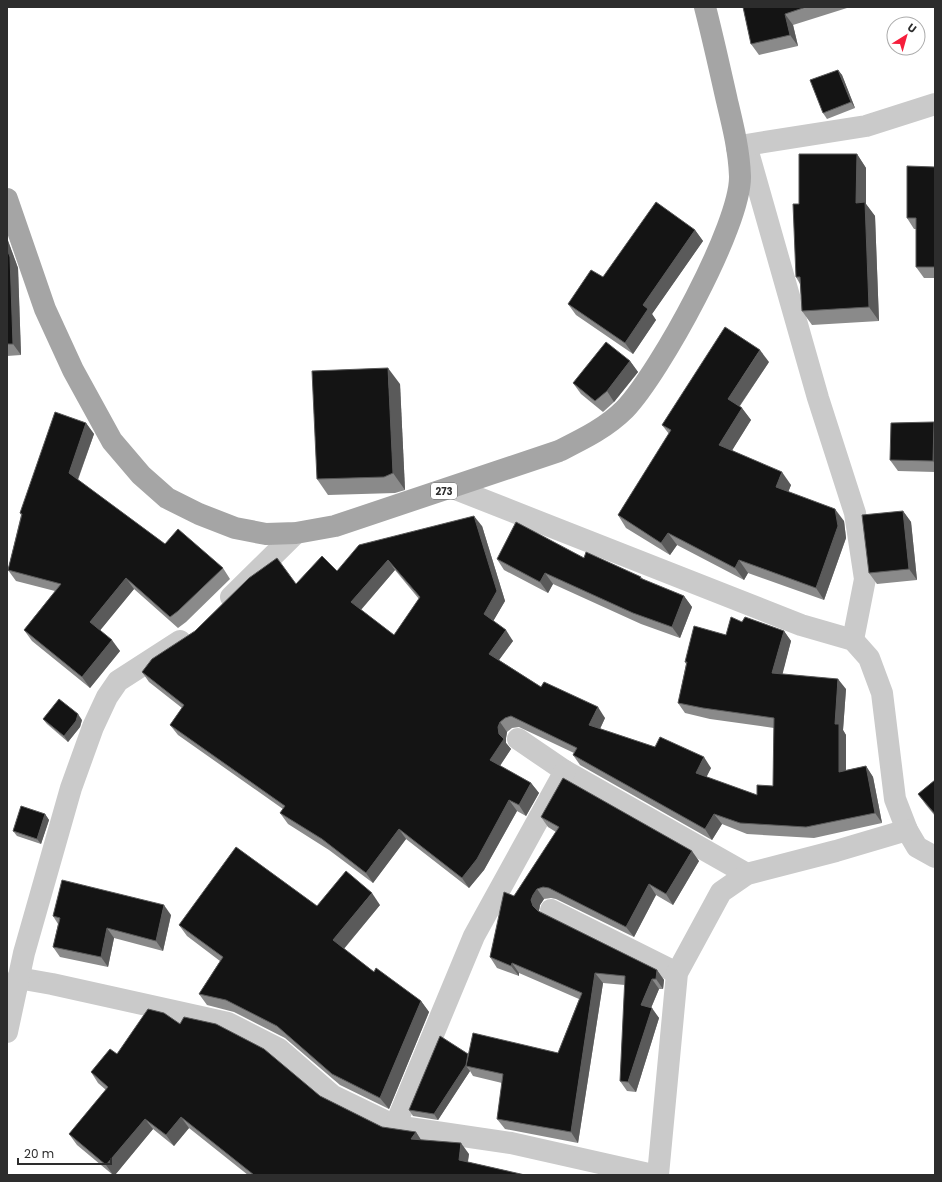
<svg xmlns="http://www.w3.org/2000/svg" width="942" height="1182" font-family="Poppins,sans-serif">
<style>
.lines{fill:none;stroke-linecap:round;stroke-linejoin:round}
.minor{stroke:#cacaca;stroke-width:22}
.primary{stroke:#a5a5a5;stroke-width:22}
.wall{fill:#8a8a8a;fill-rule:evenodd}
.shaded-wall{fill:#5a5a5a}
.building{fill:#141414;stroke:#5a5a5a;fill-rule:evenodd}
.labels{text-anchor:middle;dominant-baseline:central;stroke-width:4;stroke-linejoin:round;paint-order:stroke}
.shield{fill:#fff;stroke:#6c6c6c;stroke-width:1}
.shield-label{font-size:10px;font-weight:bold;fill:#2d2d2d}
</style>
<rect width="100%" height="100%" fill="#fff"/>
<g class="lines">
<g class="minor">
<polyline points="746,145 818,398 855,513 865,579 853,640"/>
<polyline points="737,148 746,145 866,126 935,104"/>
<polyline points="453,488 801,625 853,640 869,658 882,693 895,799 907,830 917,847 935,857"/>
<polyline points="231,597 296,533"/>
<polyline points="518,739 565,771 747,874"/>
<polyline points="551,910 677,973"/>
<polyline points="18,978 52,984 228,1023 279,1049 333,1096 395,1126 511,1143 653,1175"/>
<polyline points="7,1032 24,953 71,788 93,727 107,697 118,681 180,641"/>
<polyline points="395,1126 474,936 565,771"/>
<polyline points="658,1175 677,973 721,892 747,874 836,851 907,830"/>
</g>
<path class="primary" d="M7 199 45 309 73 370 112 441 141 475 167 498 199 514 235 528 266 534 296 533 335 526 559 451C583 439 606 428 625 409 660 372 741 225 740 176 739 150 733 126 727 101 720 70 713 38 705 7"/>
</g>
<g class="wall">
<polygon points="743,7 847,7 847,8 793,25 798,46 759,55 751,44"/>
<polygon points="838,70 842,75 855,108 827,119 823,113"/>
<polygon points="857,154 866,168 866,204 875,216 879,321 812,325 802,311 800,284 796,277 799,204"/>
<polygon points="935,167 935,278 924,278 916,267 916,229 914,229 907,218"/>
<polygon points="695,230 703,241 652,314 656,320 633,354 576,315 568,304 603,277"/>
<polygon points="7,238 18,268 21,355 7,356"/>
<polygon points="630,361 638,372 614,402 603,412 581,394 573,383"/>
<polygon points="769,362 740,406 751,420 732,450 791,485 788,492 844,521 846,538 824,600 748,573 744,580 677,545 670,555 626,528 618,515 669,434 662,425"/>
<polygon points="400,384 405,490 395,493 328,495 317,479"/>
<polygon points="934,422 935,423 935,472 898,471 890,460"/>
<polygon points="86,423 94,434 78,480 165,544 223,568 230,579 186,622 178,628 134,589 100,630 120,651 90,688 32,641 24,630 55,591 16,581 8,570 21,515 20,513"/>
<polygon points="903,511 911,522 917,580 877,584 869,573"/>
<path d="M482 526 505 601 493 621 513 641 499 660 541 687 605 718 600 729 711 768 706 777 757 795 773 786 774 728 710 719 685 713 678 703 686 664 685 662 726 635 742 622 784 631 791 641 782 674 846 689 843 730 846 735V770L866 766 873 777 882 823 814 838 747 834 722 824 712 840 580 765 573 755 574 753 519 727 512 728 507 732 506 738V743L511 749 500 766 531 783 539 793 526 816 517 811 484 870 469 888 406 839 373 883 329 850 288 824 280 813 283 809 178 735 170 725 182 708 149 682 142 672 296 584ZM395 570 419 599 394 635 361 610Z"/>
<polygon points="584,558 641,577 644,580 684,596 692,607 680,638 641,624 553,584 548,593 504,570 497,559"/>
<polygon points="43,719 82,720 80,727 68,742 47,724"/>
<polygon points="935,780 935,816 926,805 918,794"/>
<polygon points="45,814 49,820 41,844 17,836 13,831"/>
<polygon points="541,817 699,861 673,905 656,895 634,937 556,899 551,898 544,899 540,905 539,911 657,970 664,980 663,989 659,989 651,1008 659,1018 636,1092 627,1091 620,1081 625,985 603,983 578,1143 505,1129 497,1119 502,1083 473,1076 470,1071 438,1120 413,1116 409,1110 468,1054 558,1053 579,999 519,973 519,976 497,968 490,957 514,896 556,832 548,827"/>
<polygon points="380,905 344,949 374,972 421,1001 429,1012 389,1109 340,1085 285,1038 234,1012 207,1005 199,994 220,961 187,936 179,925 317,906"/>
<polygon points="171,915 163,951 114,938 108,967 60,957 53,947 58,924 53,916"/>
<polygon points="180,1024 320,1096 382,1127 416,1132 421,1140 469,1154 468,1162 525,1175 248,1175 189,1128 174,1146 153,1129 115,1175 113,1175 77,1145 69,1134 106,1090 98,1083 91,1072 117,1054"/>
</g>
<g class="shaded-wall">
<polygon points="785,14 793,25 798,46 790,35"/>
<polygon points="838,70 842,75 855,108 851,102"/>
<polygon points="857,154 866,168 866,204 875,216 879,321 869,307 856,203"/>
<polygon points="695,230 703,241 652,314 656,320 633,354 625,343 643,305"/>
<polygon points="7,238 18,268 21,355 13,344 7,249"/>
<polygon points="760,350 769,362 736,411 728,399"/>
<polygon points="630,361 638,372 614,402 607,391"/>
<polygon points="388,368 400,384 405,490 393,473"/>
<polygon points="742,408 751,420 728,457 719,445"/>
<polygon points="934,422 935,423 935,464 933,461"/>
<polygon points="86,423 94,434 76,484 69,473"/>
<polygon points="782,472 791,485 785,500 776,487"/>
<polygon points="835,509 844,521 846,538 824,600 816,588"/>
<polygon points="903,511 911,522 917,580 909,569"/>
<polygon points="474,516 482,526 505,601 491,625 484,614"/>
<polygon points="668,533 677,545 670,555 661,543"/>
<polygon points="388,560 395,570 358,613 351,602"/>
<polygon points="739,560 748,573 744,580 735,568"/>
<polygon points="545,573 553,584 548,593 540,582"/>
<polygon points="126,578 134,589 98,633 90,622"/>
<polygon points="684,596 692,607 680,638 672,627"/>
<polygon points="506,630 513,641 496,664 489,654"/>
<polygon points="784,631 791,641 780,684 772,673"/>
<polygon points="112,640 120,651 90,688 82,677"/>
<polygon points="838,679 846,689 843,730 846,735 846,782 839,772 835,724"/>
<polygon points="598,707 605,718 597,735 589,725"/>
<polygon points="78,714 82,720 80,727 68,742 64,736"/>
<polygon points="500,722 507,732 506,738 506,743 511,749 497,770 490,760 499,734 498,727"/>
<polygon points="704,757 711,768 703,784 696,773"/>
<polygon points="866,766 873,777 882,823 875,813"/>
<polygon points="531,783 539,793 526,816 519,805"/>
<polygon points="509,800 517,811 484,870 469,888 462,878"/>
<polygon points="45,814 49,820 41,844 37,839"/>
<polygon points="714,814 722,824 712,840 705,829"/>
<polygon points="399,829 406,839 373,883 366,873"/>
<polygon points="692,851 699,861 673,905 666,894"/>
<polygon points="649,884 656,895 634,937 626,927"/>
<polygon points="537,889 544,899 540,905 539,910 540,917 533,906 531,900 533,895"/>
<polygon points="372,893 380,905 341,952 333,940"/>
<polygon points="164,905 171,915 163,951 156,941"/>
<polygon points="107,928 114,938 108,967 101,957"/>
<polygon points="512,963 519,973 519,976 511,966"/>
<polygon points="657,970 664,980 663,989 656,979"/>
<polygon points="595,973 603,983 578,1143 571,1132"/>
<polygon points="652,979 659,989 648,1015 641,1005"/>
<polygon points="421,1001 429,1012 389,1109 380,1098"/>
<polygon points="652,1008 659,1018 636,1092 628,1082"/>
<polygon points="471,1056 466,1066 470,1071 438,1120 434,1114"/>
<polygon points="181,1117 189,1128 174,1146 166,1135"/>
<polygon points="145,1119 153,1129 115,1175 113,1175 106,1165"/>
<polygon points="416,1132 423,1143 411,1139"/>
<polygon points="461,1143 469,1154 466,1171 459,1160"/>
</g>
<g class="building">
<polygon points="743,7 806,7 785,14 790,35 751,44"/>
<polygon points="838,70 851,102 823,113 810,80"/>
<polygon points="799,154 857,154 856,203 865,202 869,307 802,311 800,277 796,277 793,204 799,204"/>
<polygon points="907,166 935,167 935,267 916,267 916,218 907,218"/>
<polygon points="656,202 695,230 643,305 648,309 625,343 568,304 591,270 603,277"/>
<polygon points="7,249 10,257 13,344 7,344"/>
<polygon points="725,327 760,350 728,399 742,408 719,445 782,472 776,487 835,509 838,526 816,588 739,560 735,568 668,533 661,543 618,515 671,430 662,425"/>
<polygon points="606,342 630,361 607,391 595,401 573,383"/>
<polygon points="388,368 393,473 384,477 317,479 312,371"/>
<polygon points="55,412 86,423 69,473 165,544 178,529 223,568 178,611 170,617 126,578 90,622 112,640 82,677 24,630 61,584 8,570 22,514 20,513"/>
<polygon points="934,422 933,461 890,460 891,423"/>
<polygon points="903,511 909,569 869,573 862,515"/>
<path d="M474 516 497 591 484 614 506 630 489 654 541 687 544 682 598 707 589 725 655 747 660 737 704 757 696 773 757 795V785L773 786 774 718 703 708 678 703 687 662H685L694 626 726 635 731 617 742 622 745 617 784 631 772 673 838 679 835 724H839V772L866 766 875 813 806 827 740 823 714 814 705 829 573 755 577 748 511 716 505 718 500 722 498 727 499 734 504 739 490 760 531 783 519 805 509 800 477 859 462 878 399 829 366 873 322 839 280 813 285 806 170 725 184 705 142 672 152 659 195 631 249 578 277 558 296 584 322 556 337 571 359 545ZM388 560 420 597 394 635 351 602Z"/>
<polygon points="516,522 584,558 586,552 641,577 640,578 684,596 672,627 633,613 545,573 540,582 497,559"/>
<polygon points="59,699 78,714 76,721 64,736 43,719"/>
<polygon points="563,778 692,851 666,894 649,884 626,927 549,888 543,887 537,889 533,895 531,900 533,906 538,911 657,970 656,979 652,979 641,1005 652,1008 628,1082 620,1081 625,976 595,973 571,1132 497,1119 503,1074 466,1066 473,1033 558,1053 582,993 512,963 511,966 490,957 504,892 514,896 559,827 541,817"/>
<polygon points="935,780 935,814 918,794"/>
<polygon points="21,806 45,814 37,839 13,831"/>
<polygon points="236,847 317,906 346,871 372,893 333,940 374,972 376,968 421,1001 380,1098 332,1074 277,1026 226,1000 199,994 223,957 179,925"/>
<polygon points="62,880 164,905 156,941 107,928 101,957 53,947 60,918 53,916"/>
<polygon points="148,1009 164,1013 180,1024 184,1017 216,1024 264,1049 320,1096 382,1127 416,1132 411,1139 461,1143 459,1160 525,1175 254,1175 181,1117 166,1135 145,1119 106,1165 69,1134 108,1087 91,1072 110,1049 117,1054"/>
<polygon points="440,1036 468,1054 466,1065 434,1114 409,1110"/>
</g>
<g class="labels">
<rect class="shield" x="431" y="483" width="26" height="16" rx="3"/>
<g class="shield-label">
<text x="444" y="491">273</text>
</g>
</g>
<rect width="942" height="1182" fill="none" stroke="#2d2d2d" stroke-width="16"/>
<g transform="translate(906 36) rotate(37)"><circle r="19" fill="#ffffff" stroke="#ababab"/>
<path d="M0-3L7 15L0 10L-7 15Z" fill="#f61e3b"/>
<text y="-6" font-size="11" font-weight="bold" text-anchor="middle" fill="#2d2d2d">U</text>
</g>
<path d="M18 1158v6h93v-6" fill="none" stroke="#2d2d2d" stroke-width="2"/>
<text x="24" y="1158" font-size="12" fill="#2d2d2d" stroke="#ffffff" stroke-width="3" paint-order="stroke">20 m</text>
</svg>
